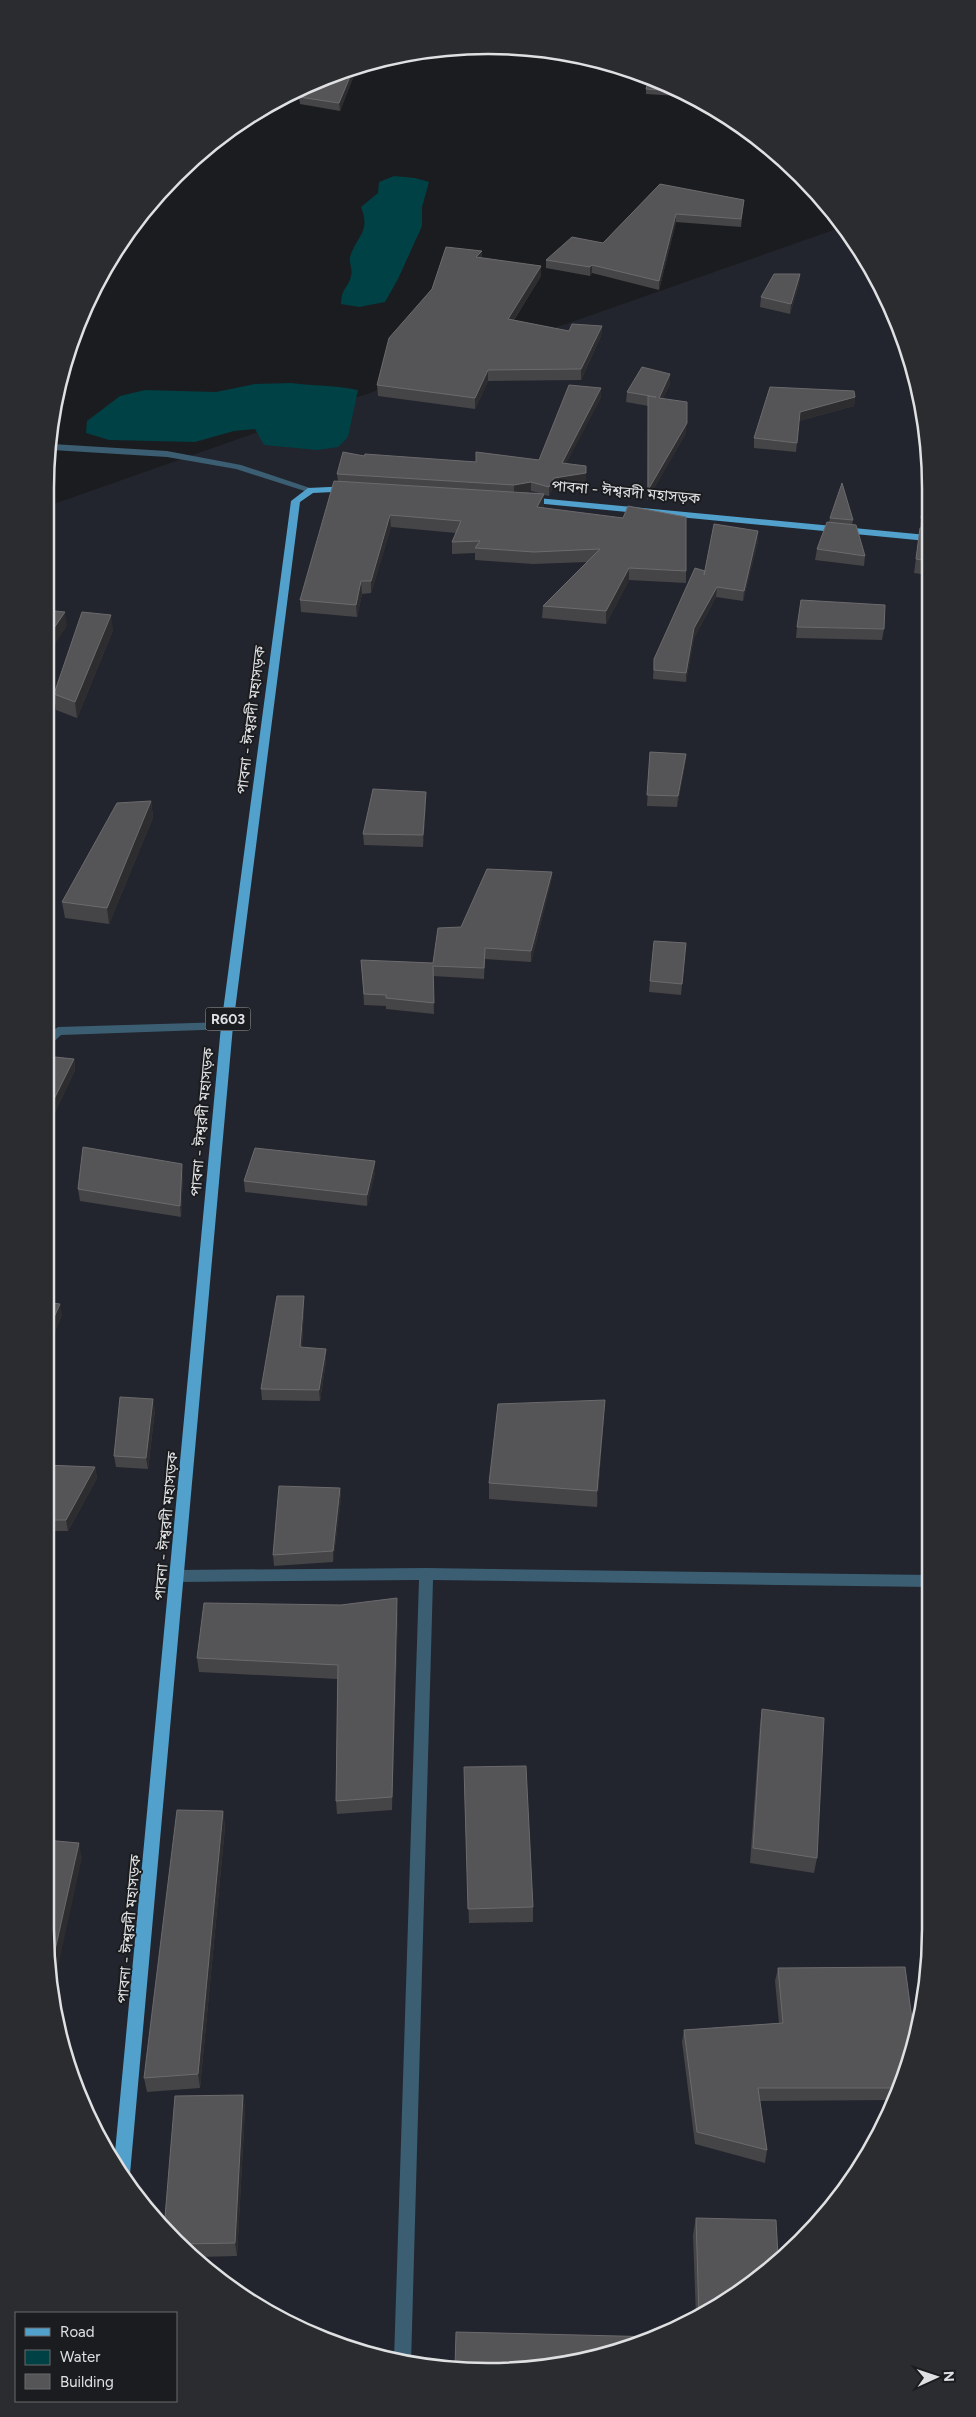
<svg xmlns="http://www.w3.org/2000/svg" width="976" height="2417" font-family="Figtree,'Noto Sans Bengali',sans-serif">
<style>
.built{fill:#22252d}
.water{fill:#004145}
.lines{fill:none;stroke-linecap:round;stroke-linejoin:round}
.minor{fill:#3b5e73;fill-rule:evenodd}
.primary{fill:#52a1cc;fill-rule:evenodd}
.wall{fill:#454447;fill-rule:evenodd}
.shaded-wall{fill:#2d2d30}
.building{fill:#555557;stroke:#6b6a6d}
.labels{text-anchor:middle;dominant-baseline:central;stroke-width:4;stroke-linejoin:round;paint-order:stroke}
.shield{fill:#1b1c1f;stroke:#a4a5a8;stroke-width:1}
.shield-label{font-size:14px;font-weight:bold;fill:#dfe0e2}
.street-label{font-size:15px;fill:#dfe0e2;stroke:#1b1c1f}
.rim{fill:none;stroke:#dfe0e2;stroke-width:2.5}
</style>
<rect width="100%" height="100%" fill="#1b1c1f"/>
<polygon class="built" points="842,227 885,292 927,430 931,1929 908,2071 839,2199 734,2297 658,2338 575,2363 430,2368 346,2349 267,2313 155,2221 104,2150 69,2072 45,1929 45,507"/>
<g class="water">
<path d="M394 176 415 178 429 182 422 207V226L398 279 385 302 359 307 341 304C342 286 348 289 351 276 353 271 349 263 350 257 357 235 371 232 361 207L378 193 379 182Z"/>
<path d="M291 383C314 386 336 385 358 390L348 437 338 447 317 450 264 445 255 429 234 431 195 442 109 440 86 433 87 421 120 396 145 390 216 392 255 384Z"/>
</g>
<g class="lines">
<g class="minor">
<polygon points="52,444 167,451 241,465 316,490 311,493 236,469 167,457 52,450"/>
<polygon points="227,1022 231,1023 233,1026 231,1029 61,1035 49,1046 45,1047 45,1036 58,1027"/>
<polygon points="426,1568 930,1575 930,1587 433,1580 411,2364 394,2360 419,1580 177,1582 172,1580 170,1576 172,1572 177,1570"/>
</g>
<g class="primary">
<polygon points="350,486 353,487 353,491 313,493 300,502 233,1026 130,2174 126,2180 114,2163 221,1026 291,501 308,488"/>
<polygon points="527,497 927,535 927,541 524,502 522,500"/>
</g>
</g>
<g class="wall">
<polygon points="356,70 340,111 300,104 299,97"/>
<polygon points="649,78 679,92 678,96 646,94 646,89"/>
<polygon points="660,184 744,200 741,227 676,222 659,290 592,273 590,276 546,268 546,260 603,243"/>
<polygon points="482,258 541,266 541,276 514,320 569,331 602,326 601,336 581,380 488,381 475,409 378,396 377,385"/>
<polygon points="800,274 799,284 790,314 760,307 761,297"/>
<polygon points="670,384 663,398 686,433 647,500 648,406 626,402 627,392"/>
<path d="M601 388V397L566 463 586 482 553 487 549 496 544 495V506L543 507 686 571V583L629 580 606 624 542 618 543 606 587 562 533 564 475 560V553L452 554V542L456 533 391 527 371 593 362 594 357 617 301 612 300 600 338 481 337 474 364 456 476 462 539 460ZM531 491 539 493 523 492Z"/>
<polygon points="855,397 854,406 799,421 796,452 754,448 754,438"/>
<polygon points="925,491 927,491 928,575 914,573"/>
<polygon points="830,518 853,520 852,525 865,556 864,566 815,560 817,549 829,522"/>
<polygon points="758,531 758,541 743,601 716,597 694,638 686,682 653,679 654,659 705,571"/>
<polygon points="797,627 884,629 882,640 796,638"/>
<polygon points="113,630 77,718 56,710 54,694"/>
<polygon points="650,752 686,754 685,765 677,807 647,806"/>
<polygon points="426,792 426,803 423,847 364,845 363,834"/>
<polygon points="151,801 153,817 109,924 65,918 62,902"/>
<polygon points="552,872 551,882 531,962 485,959 484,979 433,976 434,1014 386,1009 386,1006 364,1005 362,970 433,963 461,927"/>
<polygon points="686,943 681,995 649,992 650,981"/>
<polygon points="45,1056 74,1059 75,1070 55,1112 45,1111"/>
<polygon points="375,1172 367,1206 245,1192 244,1181"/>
<polygon points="183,1175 181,1217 80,1201 78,1189"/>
<polygon points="304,1296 304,1307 302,1348 326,1349 326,1361 320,1401 262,1400 261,1389"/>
<polygon points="45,1302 62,1315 48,1348 45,1348"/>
<polygon points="155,1410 148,1469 116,1467 114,1456"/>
<polygon points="604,1416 597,1507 489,1499 489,1483"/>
<polygon points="45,1465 95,1467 97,1478 68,1531 45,1531"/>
<polygon points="340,1488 341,1499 333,1562 274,1566 273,1555"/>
<polygon points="341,1605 398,1612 392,1810 337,1814 336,1801 337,1679 199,1672 197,1658"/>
<polygon points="930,1627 931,1740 922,1656 926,1637"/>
<polygon points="762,1709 817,1858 814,1873 750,1863 760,1724"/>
<polygon points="464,1783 533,1907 533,1922 469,1923"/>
<polygon points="223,1811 225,1827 200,2088 147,2092 144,2078"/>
<polygon points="778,1968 908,2071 892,2100 760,2101 767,2150 765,2163 695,2144 682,2042 684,2030 779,2023 775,1981"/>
<polygon points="243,2095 245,2109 237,2256 198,2257 164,2229"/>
<polygon points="696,2218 734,2298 696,2318 693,2235"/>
</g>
<g class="shaded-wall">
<polygon points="357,66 356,70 340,111 339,103 354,67"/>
<polygon points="676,214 676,222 659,290 659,281"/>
<polygon points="482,251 482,261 476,257"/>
<polygon points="592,265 592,273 590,276 590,267"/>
<polygon points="541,266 541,276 508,329 508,319"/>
<polygon points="800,274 799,284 790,314 791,304"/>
<polygon points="602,326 601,336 581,380 581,369"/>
<polygon points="488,370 488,381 475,409 475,398"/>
<polygon points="670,374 670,384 659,407 659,398"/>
<polygon points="601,388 601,397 562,472 562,463"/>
<polygon points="855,397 854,406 799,421 800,412"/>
<polygon points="687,423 686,433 647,500 648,490"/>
<polygon points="586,473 586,482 553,487 549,496 549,487 554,478"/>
<polygon points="531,482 531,491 514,494 514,485"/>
<polygon points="544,494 544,506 537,519 537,507"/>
<polygon points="390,515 391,527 371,593 371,581"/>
<polygon points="758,531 758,541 743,601 744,591"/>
<polygon points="629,568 629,580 606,624 606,611"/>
<polygon points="361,581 362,594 357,617 356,605"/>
<polygon points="717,587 716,597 694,638 686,682 686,673 694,628"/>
<polygon points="65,612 67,626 45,659 45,641"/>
<polygon points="111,615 113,630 77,718 75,702"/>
<polygon points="686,754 685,765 677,807 678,796"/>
<polygon points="426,792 426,803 423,847 423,835"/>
<polygon points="151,801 153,817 109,924 107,908"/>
<polygon points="552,872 551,882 531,962 531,951"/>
<polygon points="74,1059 75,1070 55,1112 53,1101"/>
<polygon points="375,1161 375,1172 367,1206 367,1195"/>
<polygon points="182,1164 183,1175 181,1217 180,1206"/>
<polygon points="304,1296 304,1307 301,1359 300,1347"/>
<polygon points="60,1304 62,1315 48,1348 45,1337"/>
<polygon points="326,1349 326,1361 320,1401 319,1390"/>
<polygon points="153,1399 155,1410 148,1469 146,1458"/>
<polygon points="605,1400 604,1416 597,1507 597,1491"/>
<polygon points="95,1467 97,1478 68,1531 66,1520"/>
<polygon points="340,1488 341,1499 333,1562 333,1551"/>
<polygon points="397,1598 398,1612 392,1810 392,1797"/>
<polygon points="223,1811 225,1827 200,2088 198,2074"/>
<polygon points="79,1843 82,1858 54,1985 51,1968"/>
<polygon points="243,2095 245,2109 237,2256 235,2243"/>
</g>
<g class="building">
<polygon points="354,67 339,103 299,97 301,87"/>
<polygon points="649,78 675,91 646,89"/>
<polygon points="660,184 744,200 741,219 676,214 659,281 592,265 590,267 546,260 572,237 603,243"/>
<polygon points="446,247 482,251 476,257 541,266 508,319 569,331 572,324 602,326 581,369 488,370 475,398 377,385 389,338 432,289"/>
<polygon points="774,274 800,274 791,304 761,297"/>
<polygon points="642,367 670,374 659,398 687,402 687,423 648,490 648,396 656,397 627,392"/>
<polygon points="569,385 601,388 562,463 586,466 586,473 554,478 549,487 531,482 514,485 337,474 343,452 364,456 365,454 476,462 476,452 539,460"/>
<polygon points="770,387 854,391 855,397 800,412 797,443 754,438"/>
<polygon points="334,481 544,494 537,507 623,518 628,506 686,517 686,571 629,568 606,611 543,606 600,549 534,552 475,548 480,541 452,542 461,521 390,515 371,581 361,581 356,605 300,600"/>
<polygon points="842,483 853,520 830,518"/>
<polygon points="925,491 927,491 927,519 921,518"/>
<polygon points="827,522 856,525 865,556 817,549"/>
<polygon points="714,524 758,531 744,591 717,587 694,628 686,673 654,670 654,659 695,568 705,571 704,575"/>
<polygon points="927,527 928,561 916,559 920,528"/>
<polygon points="801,600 885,605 884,629 797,627"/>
<polygon points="45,610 65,612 45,641"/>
<polygon points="82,612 111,615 75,702 54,694"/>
<polygon points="650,752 686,754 678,796 647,795"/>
<polygon points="373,789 426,792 423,835 363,834"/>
<polygon points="151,801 107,908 62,902 117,803"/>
<polygon points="487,869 552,872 531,951 485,948 484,968 433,966 434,1003 386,998 386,995 364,994 361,960 433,963 438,928 461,927"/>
<polygon points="654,941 686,943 682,984 650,981"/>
<polygon points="45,1056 74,1059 53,1101 45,1100"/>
<polygon points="83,1147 182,1164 180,1206 78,1189"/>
<polygon points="255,1148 375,1161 367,1195 244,1181"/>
<polygon points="277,1296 304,1296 300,1347 326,1349 319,1390 261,1389"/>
<polygon points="45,1302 60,1304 45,1337"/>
<polygon points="120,1397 153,1399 146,1458 114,1456"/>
<polygon points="605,1400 597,1491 489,1483 498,1404"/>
<polygon points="45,1465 95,1467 66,1520 45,1520"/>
<polygon points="279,1486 340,1488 333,1551 273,1555"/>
<polygon points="397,1598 392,1797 336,1801 338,1665 197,1658 204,1603 341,1605"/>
<polygon points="930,1627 930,1677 926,1637"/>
<polygon points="762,1709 824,1718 817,1858 753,1848"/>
<polygon points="526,1766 533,1907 468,1909 464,1767"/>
<polygon points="177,1810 223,1811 198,2074 144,2078"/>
<polygon points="45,1840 79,1843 51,1968 45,1929"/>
<polygon points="905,1967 914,2034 908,2071 899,2088 758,2088 767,2150 697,2132 684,2030 783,2023 778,1968"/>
<polygon points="243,2095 235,2243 182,2244 164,2229 175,2096"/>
<polygon points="696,2218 776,2220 778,2256 734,2298 699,2316"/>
<polygon points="456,2332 659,2337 575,2363 455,2367"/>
</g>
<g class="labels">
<rect class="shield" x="205.5" y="1007.5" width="45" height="23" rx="4"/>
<g class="shield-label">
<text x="228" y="1019">R603</text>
</g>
<g class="street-label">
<text transform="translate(626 492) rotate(5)">পাবনা - ঈশ্বরদী মহাসড়ক</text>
<text transform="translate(251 720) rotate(-83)">পাবনা - ঈশ্বরদী মহাসড়ক</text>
<text transform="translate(202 1122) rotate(-85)">পাবনা - ঈশ্বরদী মহাসড়ক</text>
<text transform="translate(166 1526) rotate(-85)">পাবনা - ঈশ্বরদী মহাসড়ক</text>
<text transform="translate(129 1929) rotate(-85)">পাবনা - ঈশ্বরদী মহাসড়ক</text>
</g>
</g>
<path d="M0 0H976V2417H0ZM488 54H488A434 434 0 0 1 922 488V1929A434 434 0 0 1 488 2363H488A434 434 0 0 1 54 1929V488A434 434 0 0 1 488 54Z" fill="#2b2c2f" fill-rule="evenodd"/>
<path class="rim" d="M488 54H488A434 434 0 0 1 922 488V1929A434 434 0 0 1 488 2363H488A434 434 0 0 1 54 1929V488A434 434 0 0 1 488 54Z"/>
<rect x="15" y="2312" width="162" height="90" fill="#1b1c1f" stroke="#696a6d"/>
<rect x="25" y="2328" width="25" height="8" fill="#52a1cc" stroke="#696a6d"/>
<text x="60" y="2337" font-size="15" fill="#dfe0e2">Road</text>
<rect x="25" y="2350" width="25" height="15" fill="#004145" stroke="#696a6d"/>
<text x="60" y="2362" font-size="15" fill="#dfe0e2">Water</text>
<rect x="25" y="2374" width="25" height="15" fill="#555557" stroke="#696a6d"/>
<text x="60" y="2387" font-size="15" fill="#dfe0e2">Building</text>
<g transform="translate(936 2377) rotate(87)" stroke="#1b1c1f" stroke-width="4" paint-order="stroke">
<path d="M0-4L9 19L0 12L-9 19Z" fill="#dfe0e2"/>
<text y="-8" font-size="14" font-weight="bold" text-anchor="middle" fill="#dfe0e2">N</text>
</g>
</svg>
